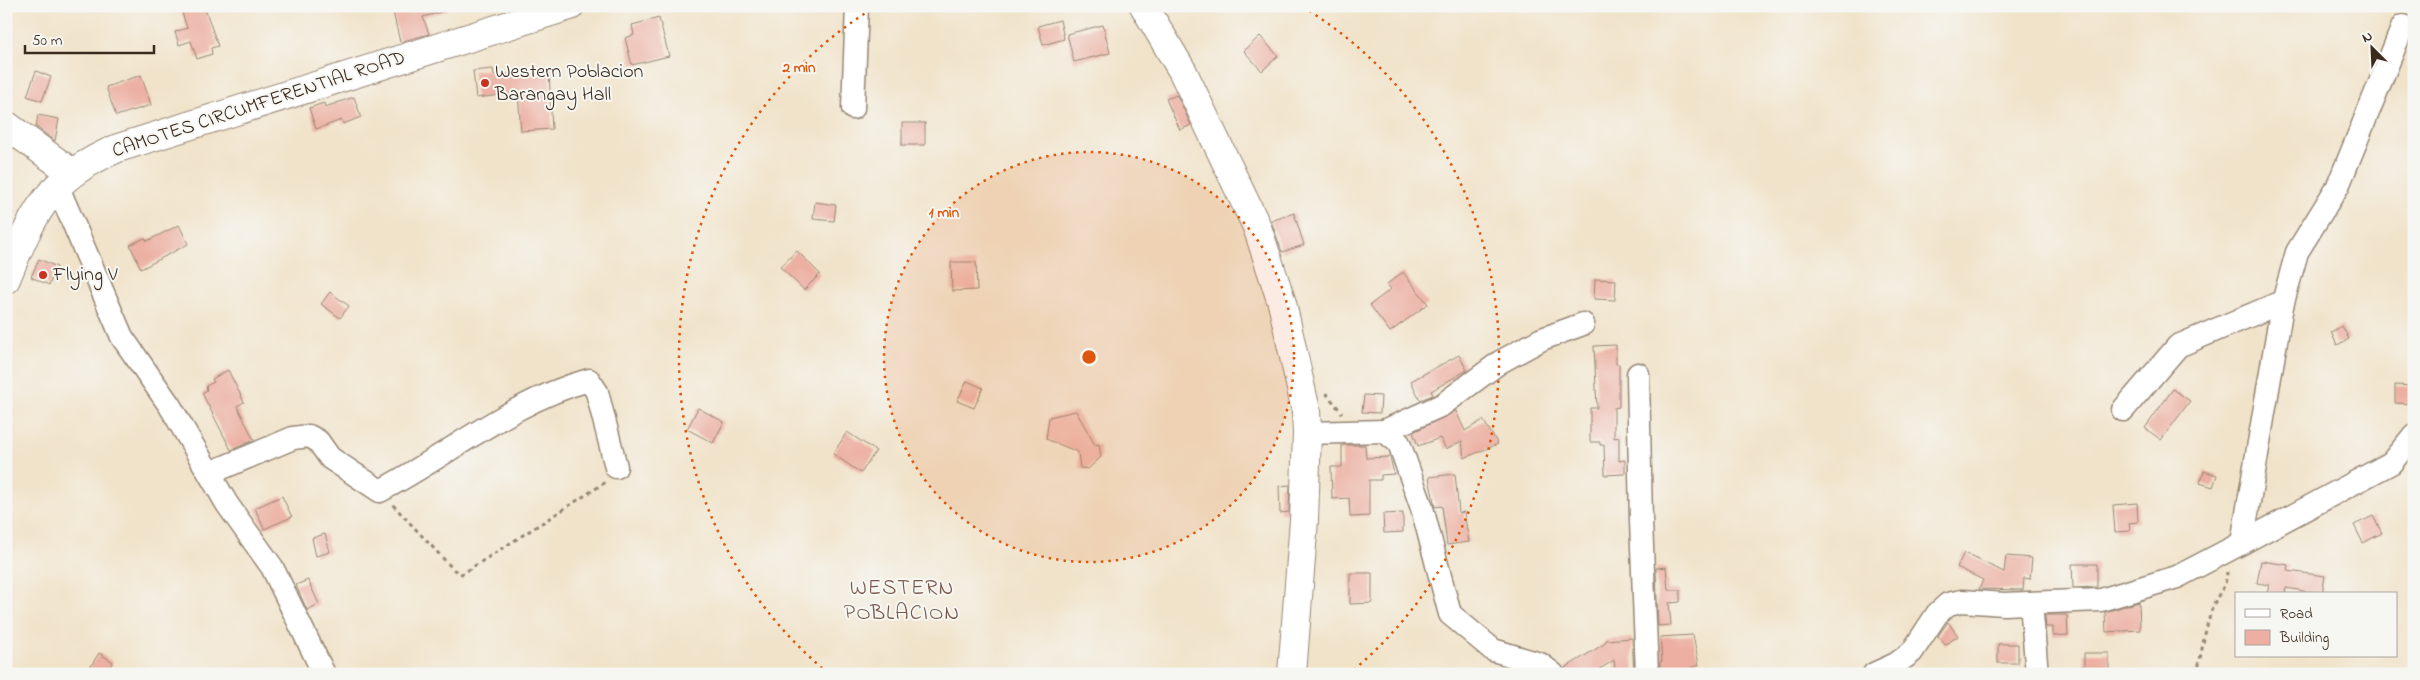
<svg xmlns="http://www.w3.org/2000/svg" width="2420" height="680" font-family="'Indie Flower',sans-serif">
<style>
.building{fill:#ecafa1}
.lines{fill:none;stroke-linecap:round;stroke-linejoin:round}
.minor-casing{stroke:#968674;stroke-width:25}
.major-casing{stroke:#968674;stroke-width:30}
.path{stroke:#968674;stroke-width:3;stroke-dasharray:4 4;stroke-linecap:butt}
.minor{stroke:#fff;stroke-width:22}
.major{stroke:#fff;stroke-width:28}
.ring{fill:none;stroke:#df570d;stroke-width:2.5;stroke-dasharray:2.5 5}
.poi-dot{fill:#c8321e;stroke:#f6f6f2;stroke-width:2}
.labels{text-anchor:middle;dominant-baseline:central;stroke-width:4;stroke-linejoin:round;paint-order:stroke}
.poi-label{font-size:20px;fill:#3b2a1e;stroke:#f6f6f2;text-anchor:start}
.street-label{font-size:20px;fill:#3b2a1e;stroke:#f6f6f2}
.quarter-label{font-size:22px;letter-spacing:1px;fill:#79594c;stroke:#f6f6f2}
.centre{fill:#df570d;stroke:#f6f6f2;stroke-width:2.5}
.ring-label{font-size:15px;text-anchor:middle;font-weight:bold;fill:#df570d;stroke:#f6f6f2;stroke-width:4;stroke-linejoin:round;paint-order:stroke}
</style>
<rect width="100%" height="100%" fill="#f6f6f2"/>
<filter id="ink" filterUnits="userSpaceOnUse"><feTurbulence type="fractalNoise" baseFrequency=".02" numOctaves="2"/><feDisplacementMap in="SourceGraphic" scale="10" xChannelSelector="R" yChannelSelector="G"/><feConvolveMatrix kernelMatrix="1 2 1 2 8 2 1 2 1" color-interpolation-filters="sRGB"/></filter>
<filter id="wash" filterUnits="userSpaceOnUse"><feTurbulence type="fractalNoise" baseFrequency=".0096" numOctaves="4" result="noise"/><feDisplacementMap in="SourceGraphic" scale="20" xChannelSelector="R" yChannelSelector="G"/><feGaussianBlur stdDeviation="1.12" result="paint"/><feColorMatrix in="noise" values="0 0 0 0 0 0 0 0 0 0 0 0 0 0 0 0 0 1.4 0 .05"/><feComposite in="paint" operator="in"/></filter>
<g filter="url(#wash)">
<rect width="100%" height="100%" fill="#f1e3ca"/>
<g id="blocks">
<g class="building">
<polygon points="204,6 218,46 211,48 212,54 197,59 191,41 179,45 175,32 187,28 182,13"/>
<polygon points="398,6 447,6 448,10 423,17 429,34 400,42 393,12 399,10"/>
<polygon points="659,18 669,56 632,65 625,38 634,35 632,25"/>
<polygon points="1060,20 1064,39 1043,45 1038,26"/>
<polygon points="1103,25 1110,53 1074,62 1067,34"/>
<polygon points="1260,36 1278,56 1262,71 1244,51"/>
<polygon points="493,69 494,75 549,72 552,129 521,131 518,93 476,98 473,71"/>
<polygon points="36,71 51,77 42,101 27,96"/>
<polygon points="141,75 151,105 116,116 106,87"/>
<polygon points="1177,95 1191,125 1180,130 1166,99"/>
<polygon points="354,97 361,117 343,124 342,120 316,129 309,108 324,103 325,107"/>
<polygon points="38,115 59,119 55,141 36,127"/>
<rect x="902" y="123" width="23" height="22"/>
<polygon points="815,202 836,205 834,221 813,219"/>
<polygon points="1294,213 1304,245 1282,252 1271,221"/>
<polygon points="179,225 188,244 141,269 130,245 145,238 147,241"/>
<polygon points="797,251 820,274 804,290 780,267"/>
<polygon points="39,259 57,267 49,285 31,277"/>
<polygon points="951,262 976,262 977,290 952,291"/>
<polygon points="1403,272 1428,304 1390,332 1370,305 1391,289 1387,284"/>
<polygon points="1595,279 1616,280 1615,300 1594,299"/>
<polygon points="330,292 349,306 340,318 321,304"/>
<polygon points="2342,326 2349,339 2337,345 2331,332"/>
<polygon points="1616,345 1616,364 1619,364 1619,407 1614,408 1614,438 1619,437 1619,461 1625,460 1625,474 1605,475 1604,445 1600,445 1600,442 1590,442 1590,408 1597,408 1594,346"/>
<polygon points="1459,355 1467,370 1431,391 1433,395 1420,400 1411,381"/>
<polygon points="228,370 244,402 237,406 254,440 231,450 202,393 207,390 206,386 214,382 212,379"/>
<polygon points="967,381 983,388 974,408 957,401"/>
<polygon points="2395,385 2414,386 2414,404 2395,403"/>
<polygon points="2173,389 2190,401 2161,440 2145,428"/>
<polygon points="1364,395 1381,396 1380,413 1362,412"/>
<polygon points="698,408 724,422 713,443 687,429"/>
<polygon points="1076,411 1095,445 1099,444 1101,457 1088,469 1080,468 1078,452 1046,439 1049,417"/>
<polygon points="1456,411 1465,431 1483,420 1498,444 1464,458 1462,441 1446,449 1440,438 1418,446 1413,432"/>
<polygon points="847,432 876,451 861,473 833,454"/>
<polygon points="1342,445 1365,445 1366,458 1390,457 1394,474 1381,475 1381,480 1369,480 1369,516 1350,517 1349,498 1332,499 1331,467 1342,467"/>
<polygon points="2204,471 2217,475 2213,487 2200,483"/>
<polygon points="1455,474 1459,513 1464,512 1469,542 1447,545 1442,506 1435,507 1429,477"/>
<polygon points="1290,485 1289,512 1280,513 1279,486"/>
<polygon points="282,496 292,517 264,529 255,508"/>
<polygon points="2137,503 2138,522 2129,523 2130,531 2115,532 2113,505"/>
<polygon points="1403,513 1403,532 1384,533 1383,514"/>
<polygon points="2373,516 2382,533 2363,543 2354,525"/>
<polygon points="325,534 330,552 316,556 312,538"/>
<polygon points="1964,553 2004,572 2006,556 2032,558 2030,579 2024,578 2023,590 1979,589 1983,580 1957,567"/>
<polygon points="2261,561 2289,565 2288,571 2325,576 2322,594 2286,588 2285,594 2267,594 2269,585 2257,583"/>
<polygon points="2072,564 2097,564 2097,587 2073,588"/>
<polygon points="1666,567 1668,590 1680,590 1680,602 1669,603 1671,625 1658,626 1656,568"/>
<polygon points="1350,573 1372,573 1372,603 1350,604"/>
<polygon points="308,580 319,604 307,610 296,585"/>
<polygon points="2139,602 2140,630 2106,632 2105,612"/>
<polygon points="2045,615 2067,615 2068,635 2053,636 2053,627 2046,627"/>
<polygon points="1948,622 1958,636 1945,645 1938,636"/>
<polygon points="1693,635 1699,665 1682,671 1683,674 1660,674 1660,662 1662,661 1660,637"/>
<polygon points="1632,638 1634,674 1616,674 1614,660 1592,674 1566,674 1565,668 1604,644 1606,640"/>
<rect x="1998" y="644" width="20" height="19"/>
<polygon points="99,653 113,662 106,674 86,674"/>
<polygon points="2084,653 2109,653 2109,674 2095,674 2095,671 2084,671"/>
</g>
</g>
</g>
<g filter="url(#ink)">
<use href="#blocks" fill-opacity="0" stroke="#968674" stroke-width="1"/>
<g class="lines">
<defs>
<g id="minor">
<polyline points="2403,26 2338,186 2297,252 2282,306 2242,543 2391,463 2414,435"/>
<polyline points="853,108 857,6"/>
<polyline points="57,185 122,337 170,406 227,504 272,567 324,674"/>
<polyline points="1638,374 1641,521 1647,674"/>
<polyline points="2123,410 2178,346 2277,304 2282,306"/>
<polyline points="1384,431 1442,405 1500,362 1542,339 1583,324"/>
<polyline points="1307,433 1384,431 1399,443 1422,508 1450,614 1493,650 1540,664 1553,674"/>
<path d="M210 473 293 438 309 436 318 441 330 458 380 491C450 454 512 401 589 380L597 392 616 467"/>
<polyline points="2031,603 2037,674"/>
<polyline points="1874,674 1896,664 1912,652 1937,614 1948,604 1962,601 2004,604 2101,600 2177,577 2242,543"/>
</g>
<g id="major">
<polyline points="1144,6 1183,72 1257,227 1282,303 1306,411 1307,433 1304,520 1292,674"/>
<polyline points="6,125 71,172"/>
<path d="M6 279C34 211 48 178 118 148L570 6"/>
</g>
</defs>
<use href="#minor" class="minor-casing"/>
<use href="#major" class="major-casing"/>
<g class="path">
<polyline points="1326,393 1342,413"/>
<polyline points="393,505 454,570 462,574 606,482"/>
<path d="M2197 674C2202 651 2205 626 2214 604 2219 591 2226 589 2227 572"/>
</g>
<use href="#minor" class="minor"/>
<use href="#major" class="major"/>
</g>
</g>
<circle cx="1089" cy="357" r="205" fill="#df570d" fill-opacity=".12"/>
<g class="ring">
<circle cx="1089" cy="357" r="205"/>
<path d="M828 673A410 410 0 0 1 875 7M1303 7A410 410 0 0 1 1350 673"/>
</g>
<g class="poi-dot">
<circle cx="485" cy="83" r="5"/>
<circle cx="43" cy="275" r="5"/>
</g>
<g class="labels">
<g class="poi-label">
<text x="495" y="72">Western Poblacion<tspan x="495" dy="23">Barangay Hall</tspan></text>
<text x="53" y="275">Flying V</text>
</g>
<g class="street-label">
<text transform="translate(259 105) rotate(-18)">CAMOTES CIRCUMFERENTIAL ROAD</text>
</g>
<g class="quarter-label">
<text x="902" y="589">WESTERN<tspan x="902" dy="25">POBLACION</tspan></text>
</g>
</g>
<circle cx="1089" cy="357" r="8" class="centre"/>
<g class="ring-label">
<text x="799" y="72">2 min</text>
<text x="944" y="217">1 min</text>
</g>
<rect width="2420" height="680" fill="none" stroke="#f6f6f2" stroke-width="25"/>
<rect x="2235" y="592" width="162" height="65" fill="#f6f6f2" stroke="#aba49d"/>
<rect x="2245" y="609" width="25" height="8" fill="#ffffff" stroke="#aba49d"/>
<text x="2280" y="618" font-size="15" fill="#3b2a1e">Road</text>
<rect x="2245" y="630" width="25" height="15" fill="#ecafa1" stroke="#aba49d"/>
<text x="2280" y="642" font-size="15" fill="#3b2a1e">Building</text>
<g transform="translate(2372 48) rotate(336)" stroke="#f6f6f2" stroke-width="4" paint-order="stroke">
<path d="M0-4L9 19L0 12L-9 19Z" fill="#3b2a1e"/>
<text y="-8" font-size="14" font-weight="bold" text-anchor="middle" fill="#3b2a1e">N</text>
</g>
<path d="M25 45v8h129v-8" fill="none" stroke="#3b2a1e" stroke-width="2.5"/>
<text x="32" y="45" font-size="15" fill="#3b2a1e" stroke="#f6f6f2" stroke-width="4" paint-order="stroke">50 m</text>
</svg>
